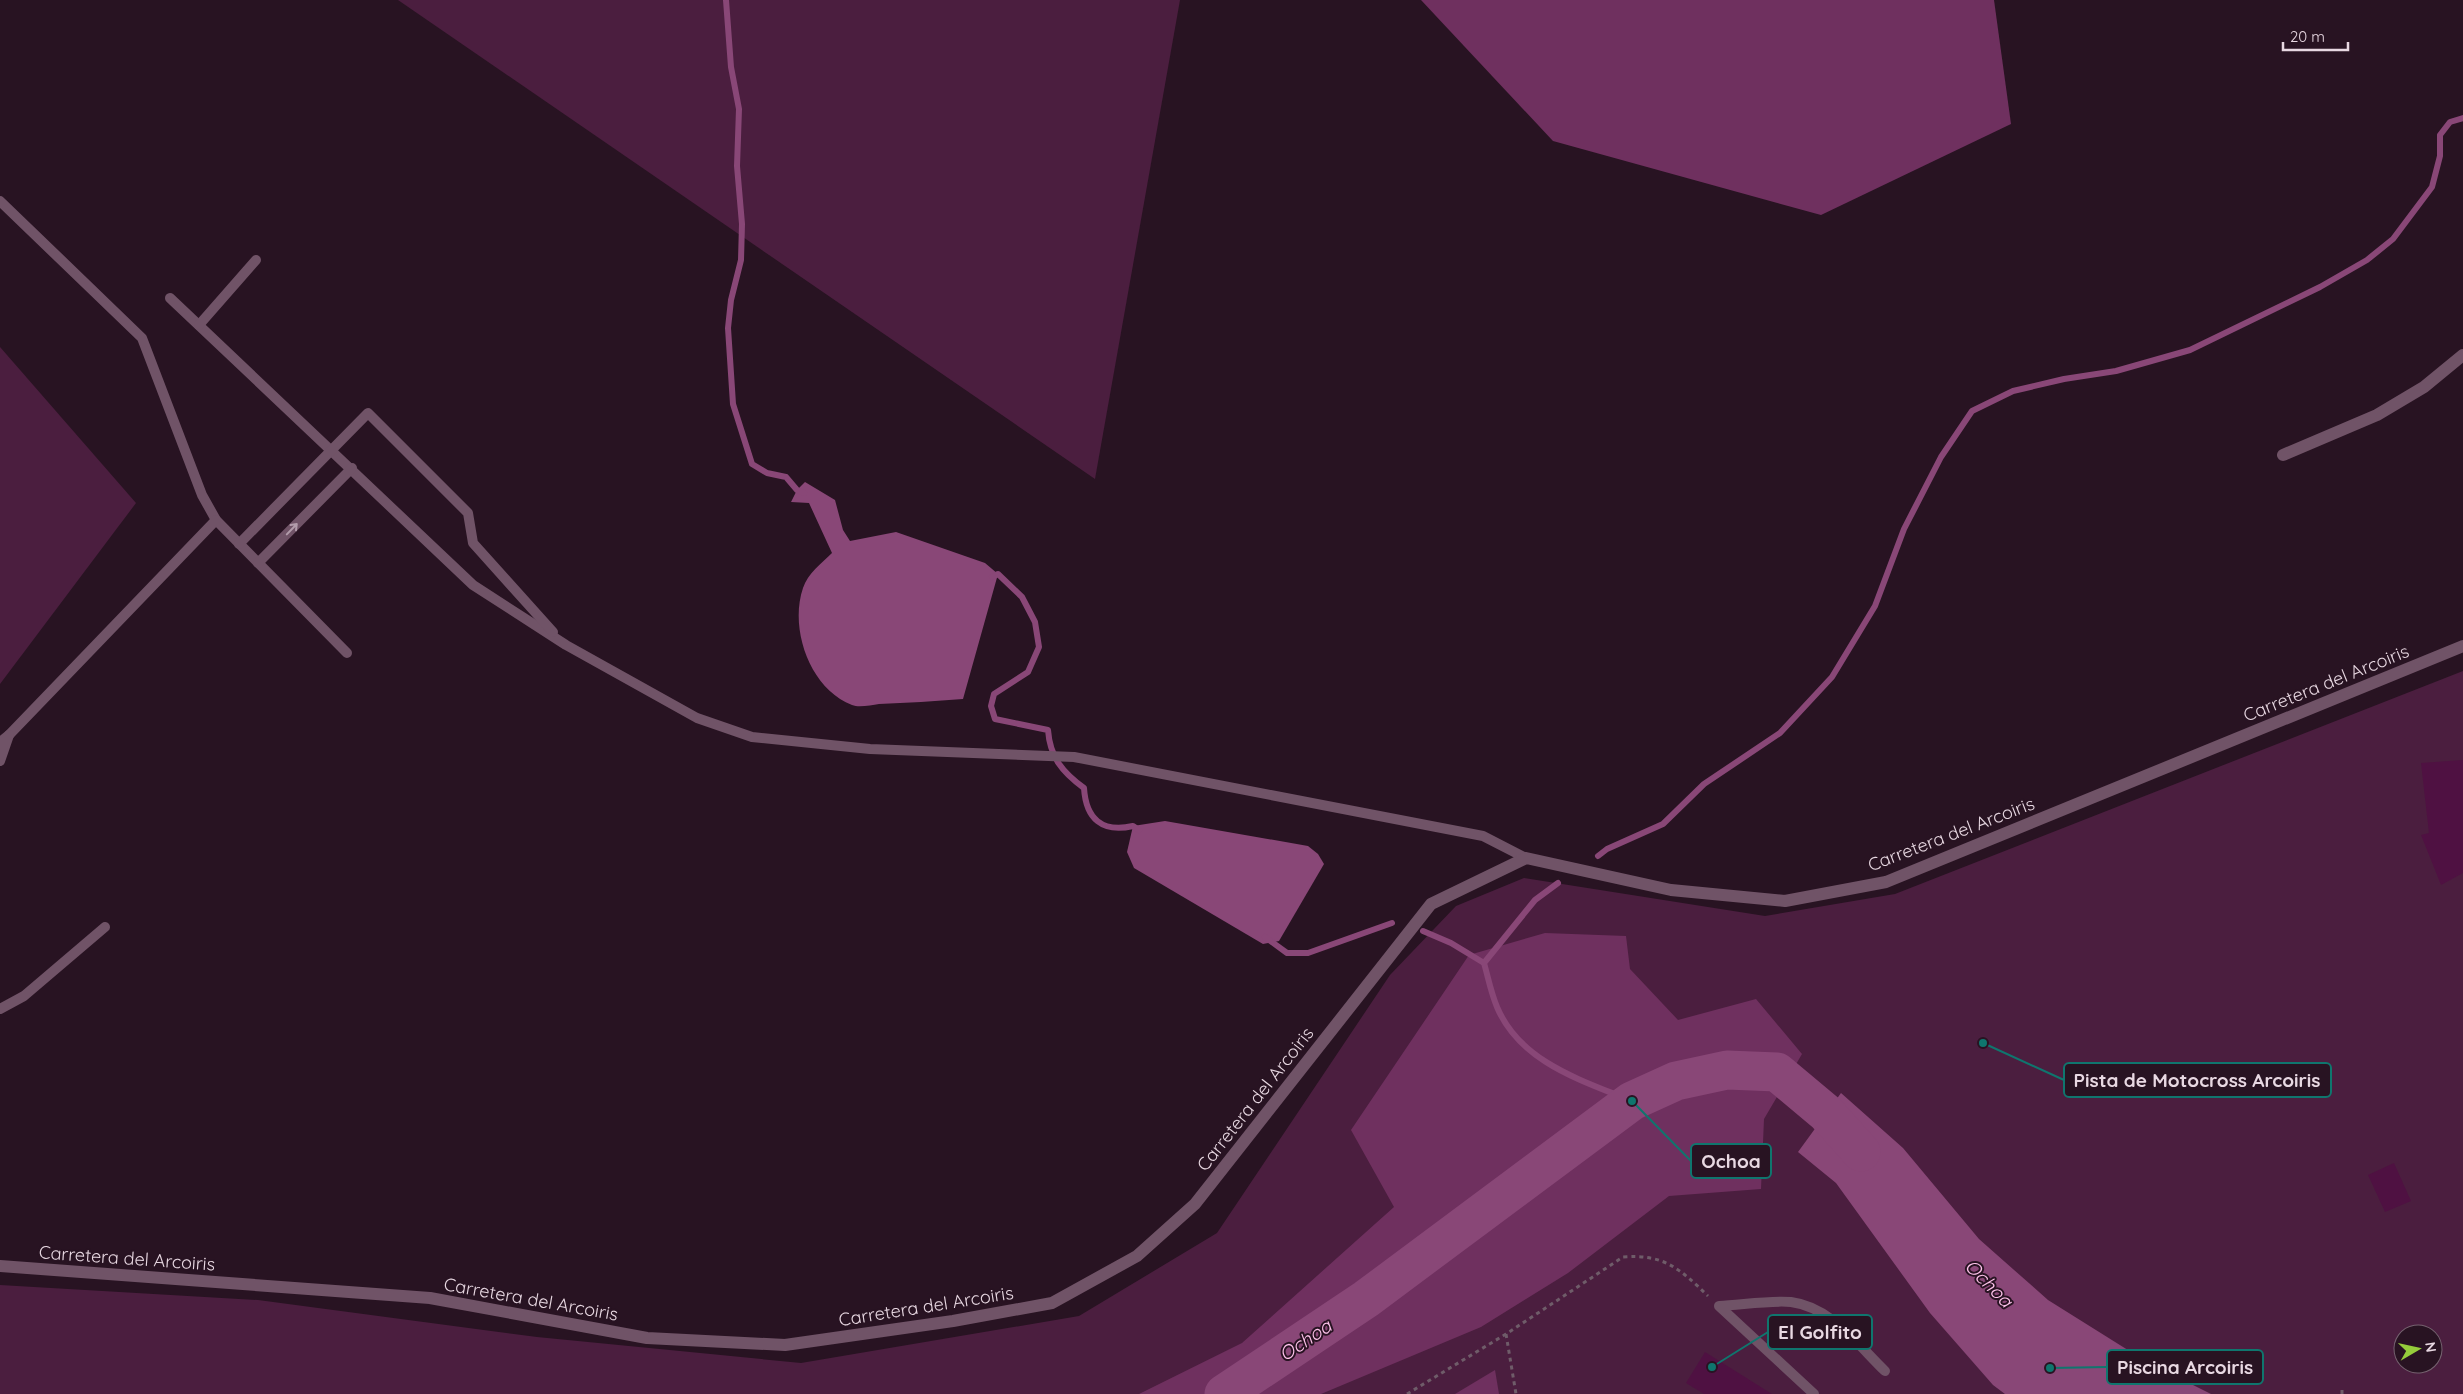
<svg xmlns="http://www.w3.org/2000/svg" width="2463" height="1394" font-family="Quicksand,sans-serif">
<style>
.green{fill:#4b1e3f;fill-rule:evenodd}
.forest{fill:#6f305f}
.water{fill:#894777}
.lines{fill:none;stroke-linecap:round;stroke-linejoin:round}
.stream{stroke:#894777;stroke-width:6}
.river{stroke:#894777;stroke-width:39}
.building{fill:#4f1142}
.path{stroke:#6f5c69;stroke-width:3;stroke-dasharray:4 4;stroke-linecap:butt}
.service{stroke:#705367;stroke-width:10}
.minor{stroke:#705367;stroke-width:12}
.tertiary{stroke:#705367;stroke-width:12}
.oneway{stroke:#b29cab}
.labels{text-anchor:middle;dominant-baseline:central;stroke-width:4;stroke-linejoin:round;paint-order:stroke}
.street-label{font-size:18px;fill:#e8d8e2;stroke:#281322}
.water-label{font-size:19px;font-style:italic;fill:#ffc4ec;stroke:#281322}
.leader{fill:none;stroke:#0f766e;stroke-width:2}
.callout-dot{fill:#0f766e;stroke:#281322;stroke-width:2}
.callout{fill:#281322;stroke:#0f766e;stroke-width:2}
.callout-label{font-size:19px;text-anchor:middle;font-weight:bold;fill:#e8d8e2}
</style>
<rect width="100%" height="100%" fill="#281322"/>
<g class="green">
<polygon points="398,0 1180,0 1095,479"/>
<polygon points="0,347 136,503 0,684"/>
<path d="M2463 671V1394H0V1285L258 1300 537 1337 801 1363 1079 1316 1217 1233 1390 975 1456 906 1524 878 1765 916 1895 894ZM2403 1334H2433V1364H2403Z"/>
</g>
<g class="forest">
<polygon points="1421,0 1994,0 2011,124 1821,215 1553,141"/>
<polygon points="1545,933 1626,936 1630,969 1678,1020 1756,999 1802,1054 1764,1119 1761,1189 1669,1196 1568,1273 1481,1327 1321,1394 1139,1394 1242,1343 1394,1207 1351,1130 1469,955"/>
<polygon points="1495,1370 1499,1394 1455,1394"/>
</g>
<g class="water">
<path d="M805 482 835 500 843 530 850 541 896 532 985 563 998 574 963 699C935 701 907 703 879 704 871 705 859 708 852 705 810 689 789 629 803 588 808 573 821 564 832 553L809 503 791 502 797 490Z"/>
<polygon points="1165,821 1308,846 1318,854 1324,864 1279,941 1263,944 1134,868 1127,852 1133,826"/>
<polygon points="1841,1093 1903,1148 1979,1239 2048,1300 2147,1362 2211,1394 2005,1394 1993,1385 1930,1313 1836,1183 1798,1152"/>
</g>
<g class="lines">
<g class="stream">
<polyline points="726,0 731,67 739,109 737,166 742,224 741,260 731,300 728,328 733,404 752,464 767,473 786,477 797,490 804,493"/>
<path d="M992 577 998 574 1022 597 1035 622 1039 647 1028 672 994 694 991 706 995 719 1048 730C1050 757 1062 772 1084 788 1086 819 1102 833 1133 826L1139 830"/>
<polyline points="1598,856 1607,849 1663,824 1704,784 1780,733 1832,677 1875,606 1904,529 1941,457 1972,411 2013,391 2064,379 2116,371 2190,350 2320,287 2367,260 2393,239 2432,187 2440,156 2440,135 2450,122 2463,118"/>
<path d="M1558 883 1535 900 1484 963C1488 977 1491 993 1497 1007 1520 1062 1581 1080 1632 1101"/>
<polyline points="1423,931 1451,943 1484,963"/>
<polyline points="1265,937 1287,953 1308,953 1392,923"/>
</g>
<polyline class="river" points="1224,1394 1366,1299 1632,1101 1676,1081 1727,1070 1777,1072 1826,1113 1861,1152"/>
</g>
<g class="building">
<polygon points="2463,760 2463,873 2441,885 2421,835 2429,833 2421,763"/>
<polygon points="2394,1163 2411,1201 2385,1212 2368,1175"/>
<polygon points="1705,1352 1772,1394 1704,1394 1686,1383"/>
</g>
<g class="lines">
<g class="path">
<polyline points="1506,1334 1516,1394"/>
<path d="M1407 1394 1506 1334 1623 1257C1664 1254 1679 1268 1708 1296"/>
<polyline points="2342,1394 2342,1390"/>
</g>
<g class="service">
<polyline points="0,201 142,338 202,495 216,520 347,653"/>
<polyline points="170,298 473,585 566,645 697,718 752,737 870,749 1074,757 1483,836 1526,858"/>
<polyline points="199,325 256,260"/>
<polyline points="239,544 368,413 468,513 473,543 553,632"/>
<polyline points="258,563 352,468"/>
<polyline points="9,735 216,520"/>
<polyline points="0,742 9,735 0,761"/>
<polyline points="0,1009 24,996 105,927"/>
<path d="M1814 1394 1719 1306C1741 1305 1770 1300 1791 1302 1831 1307 1858 1345 1885 1371"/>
</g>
<polyline class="minor" points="2283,455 2377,415 2424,387 2463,355"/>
<polyline class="tertiary" points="0,1266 430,1298 647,1338 785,1345 953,1321 1052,1303 1137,1256 1195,1204 1431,904 1526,858 1671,890 1785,901 1886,882 2463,646"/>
</g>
<defs><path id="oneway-shaft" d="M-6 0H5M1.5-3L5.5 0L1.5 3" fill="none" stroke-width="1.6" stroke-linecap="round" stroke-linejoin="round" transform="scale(1.25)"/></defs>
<use class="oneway" href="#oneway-shaft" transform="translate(292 529) rotate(-46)"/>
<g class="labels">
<g class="street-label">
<text transform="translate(2326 683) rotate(-22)">Carretera del Arcoiris</text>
<text transform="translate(1951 834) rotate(-21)">Carretera del Arcoiris</text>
<text transform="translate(1255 1099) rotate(-52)">Carretera del Arcoiris</text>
<text transform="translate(127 1258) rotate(4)">Carretera del Arcoiris</text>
<text transform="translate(531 1299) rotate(10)">Carretera del Arcoiris</text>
<text transform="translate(926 1306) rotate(-9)">Carretera del Arcoiris</text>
</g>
<g class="water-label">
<text transform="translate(1989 1283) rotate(45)">Ochoa</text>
<text transform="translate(1305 1340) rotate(-34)">Ochoa</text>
</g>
</g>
<path class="leader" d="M1983 1043L2064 1080M1632 1101L1691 1161M1712 1367L1768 1332M2050 1368L2107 1367"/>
<g class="callout-dot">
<circle cx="1983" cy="1043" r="5"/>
<circle cx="1632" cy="1101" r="5"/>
<circle cx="1712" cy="1367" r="5"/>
<circle cx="2050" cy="1368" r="5"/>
</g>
<g class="callout">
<rect x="2064" y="1063" width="267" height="34" rx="5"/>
<rect x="1691" y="1144" width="80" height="34" rx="5"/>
<rect x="1768" y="1315" width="104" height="34" rx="5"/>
<rect x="2107" y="1350" width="156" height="34" rx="5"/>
</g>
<g class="callout-label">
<text x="2197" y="1087">Pista de Motocross Arcoiris</text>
<text x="1731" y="1168">Ochoa</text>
<text x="1820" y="1339">El Golfito</text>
<text x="2185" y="1374">Piscina Arcoiris</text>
</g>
<g transform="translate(2418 1349) rotate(81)"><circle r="24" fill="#281322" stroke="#75626f"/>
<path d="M0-4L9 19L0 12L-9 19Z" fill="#95cc3b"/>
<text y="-8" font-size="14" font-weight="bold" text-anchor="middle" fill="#e8d8e2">N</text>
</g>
<path d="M2283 42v8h65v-8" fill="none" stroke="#e8d8e2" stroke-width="2.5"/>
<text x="2290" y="42" font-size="15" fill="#e8d8e2" stroke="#281322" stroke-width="4" paint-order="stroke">20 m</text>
</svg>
